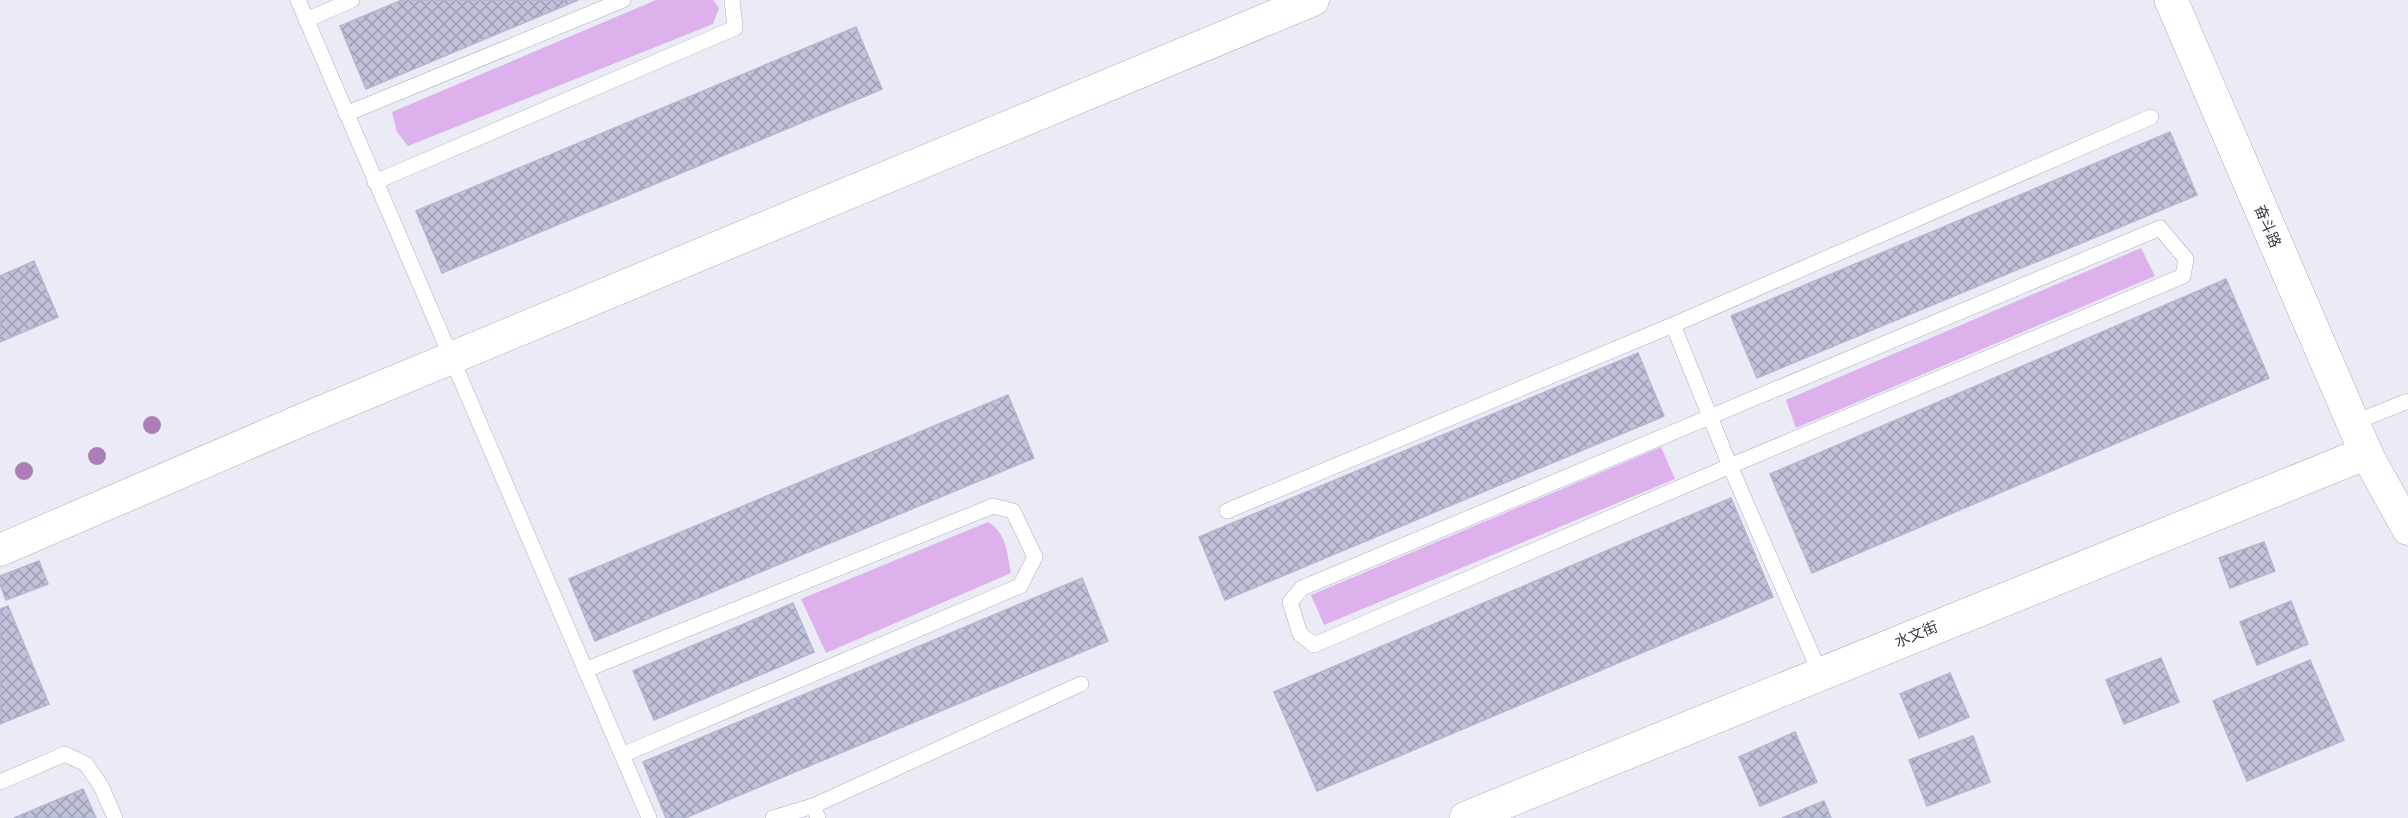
<svg xmlns="http://www.w3.org/2000/svg" width="2408" height="818" font-family="Manrope,'Noto Sans SC',sans-serif">
<style>
.green{fill:#ddb1ec}
.building{fill:url(#building-cross-hatch);stroke:#b2b5d4;stroke-width:1.5}
.lines{fill:none;stroke-linecap:round;stroke-linejoin:round}
.service-casing{stroke:#acadc3;stroke-width:16}
.minor-casing{stroke:#acadc3;stroke-width:33}
.tertiary-casing{stroke:#acadc3;stroke-width:34}
.service{stroke:#fff;stroke-width:15}
.minor{stroke:#fff;stroke-width:32}
.tertiary{stroke:#fff;stroke-width:33}
.tree{fill:#ad7eb6}
.labels{text-anchor:middle;dominant-baseline:central;stroke-width:5;stroke-linejoin:round;paint-order:stroke}
.street-label{font-size:15px;fill:#383a4b;stroke:#fff}
</style>
<defs>
<pattern id="building-cross-hatch" width="8" height="8" patternUnits="userSpaceOnUse" patternTransform="scale(1.5)"><rect width="8" height="8" fill="#bfc2d9"/><path d="M0 0l8 8M0 8l8-8" fill="none" stroke="#9c9fb2"/></pattern>
</defs>
<rect width="100%" height="100%" fill="#ebebf6"/>
<g class="green">
<polygon points="656,0 713,0 719,8 713,24 408,146 397,132 392,112"/>
<polygon points="2141,248 2155,276 1796,428 1786,400"/>
<polygon points="1661,447 1675,479 1324,625 1311,595"/>
<path d="M988 522C1007 533 1007 554 1011 573L826 653 801 599Z"/>
</g>
<g class="building">
<polygon points="402,0 578,0 366,89 340,26"/>
<polygon points="856,27 882,89 442,273 416,211"/>
<polygon points="2170,132 2197,195 1757,378 1731,316"/>
<polygon points="34,261 58,317 0,342 0,276"/>
<polygon points="2226,279 2269,378 1812,573 1770,474"/>
<polygon points="1638,353 1664,416 1225,600 1199,537"/>
<polygon points="1008,395 1034,458 595,641 569,579"/>
<polygon points="1731,498 1773,597 1317,791 1274,692"/>
<polygon points="2264,542 2275,571 2230,588 2219,558"/>
<polygon points="39,561 48,584 6,600 0,584 0,576"/>
<polygon points="1082,578 1108,641 685,818 666,818 643,762"/>
<polygon points="2291,601 2308,644 2257,665 2240,622"/>
<polygon points="793,603 814,652 654,720 633,671"/>
<polygon points="8,606 49,704 0,724 0,609"/>
<polygon points="2161,658 2179,702 2124,724 2106,680"/>
<polygon points="2310,660 2344,740 2247,781 2213,701"/>
<polygon points="1950,673 1969,717 1919,738 1900,694"/>
<polygon points="1795,732 1817,782 1760,806 1739,757"/>
<polygon points="1973,736 1990,782 1927,806 1909,760"/>
<polygon points="83,789 96,818 14,818"/>
<polygon points="1824,801 1831,818 1782,818"/>
</g>
<g class="lines">
<defs>
<g id="service">
<polyline points="298,0 649,818"/>
<polyline points="306,20 352,0"/>
<polyline points="346,114 623,0"/>
<polyline points="375,182 735,28 732,0"/>
<polygon points="2160,228 2186,259 2183,276 1730,466 1314,645 1300,634 1290,602 1302,588"/>
<polyline points="1673,325 1730,466 1820,673"/>
<polyline points="2353,423 2408,401"/>
<polyline points="1227,511 1673,325 2151,117"/>
<polyline points="585,670 993,506 1013,511 1035,557 1020,586 622,755"/>
<polyline points="0,782 65,754 86,764 101,786 115,818"/>
<polyline points="813,806 1081,684"/>
<polyline points="773,818 813,806 818,818"/>
</g>
<g id="minor">
<polyline points="2366,453 2408,529"/>
<polyline points="0,550 302,420 1313,0"/>
</g>
<polyline id="tertiary" points="1466,818 2366,453 2171,0"/>
</defs>
<use href="#service" class="service-casing"/>
<use href="#minor" class="minor-casing"/>
<use href="#tertiary" class="tertiary-casing"/>
<use href="#service" class="service"/>
<use href="#minor" class="minor"/>
<use href="#tertiary" class="tertiary"/>
</g>
<g class="tree">
<circle cx="152" cy="425" r="9"/>
<circle cx="97" cy="456" r="9"/>
<circle cx="24" cy="471" r="9"/>
</g>
<g class="labels">
<g class="street-label">
<text transform="translate(2268 226) rotate(67)">奋斗路</text>
<text transform="translate(1916 634) rotate(-22)">水文街</text>
</g>
</g>
</svg>
